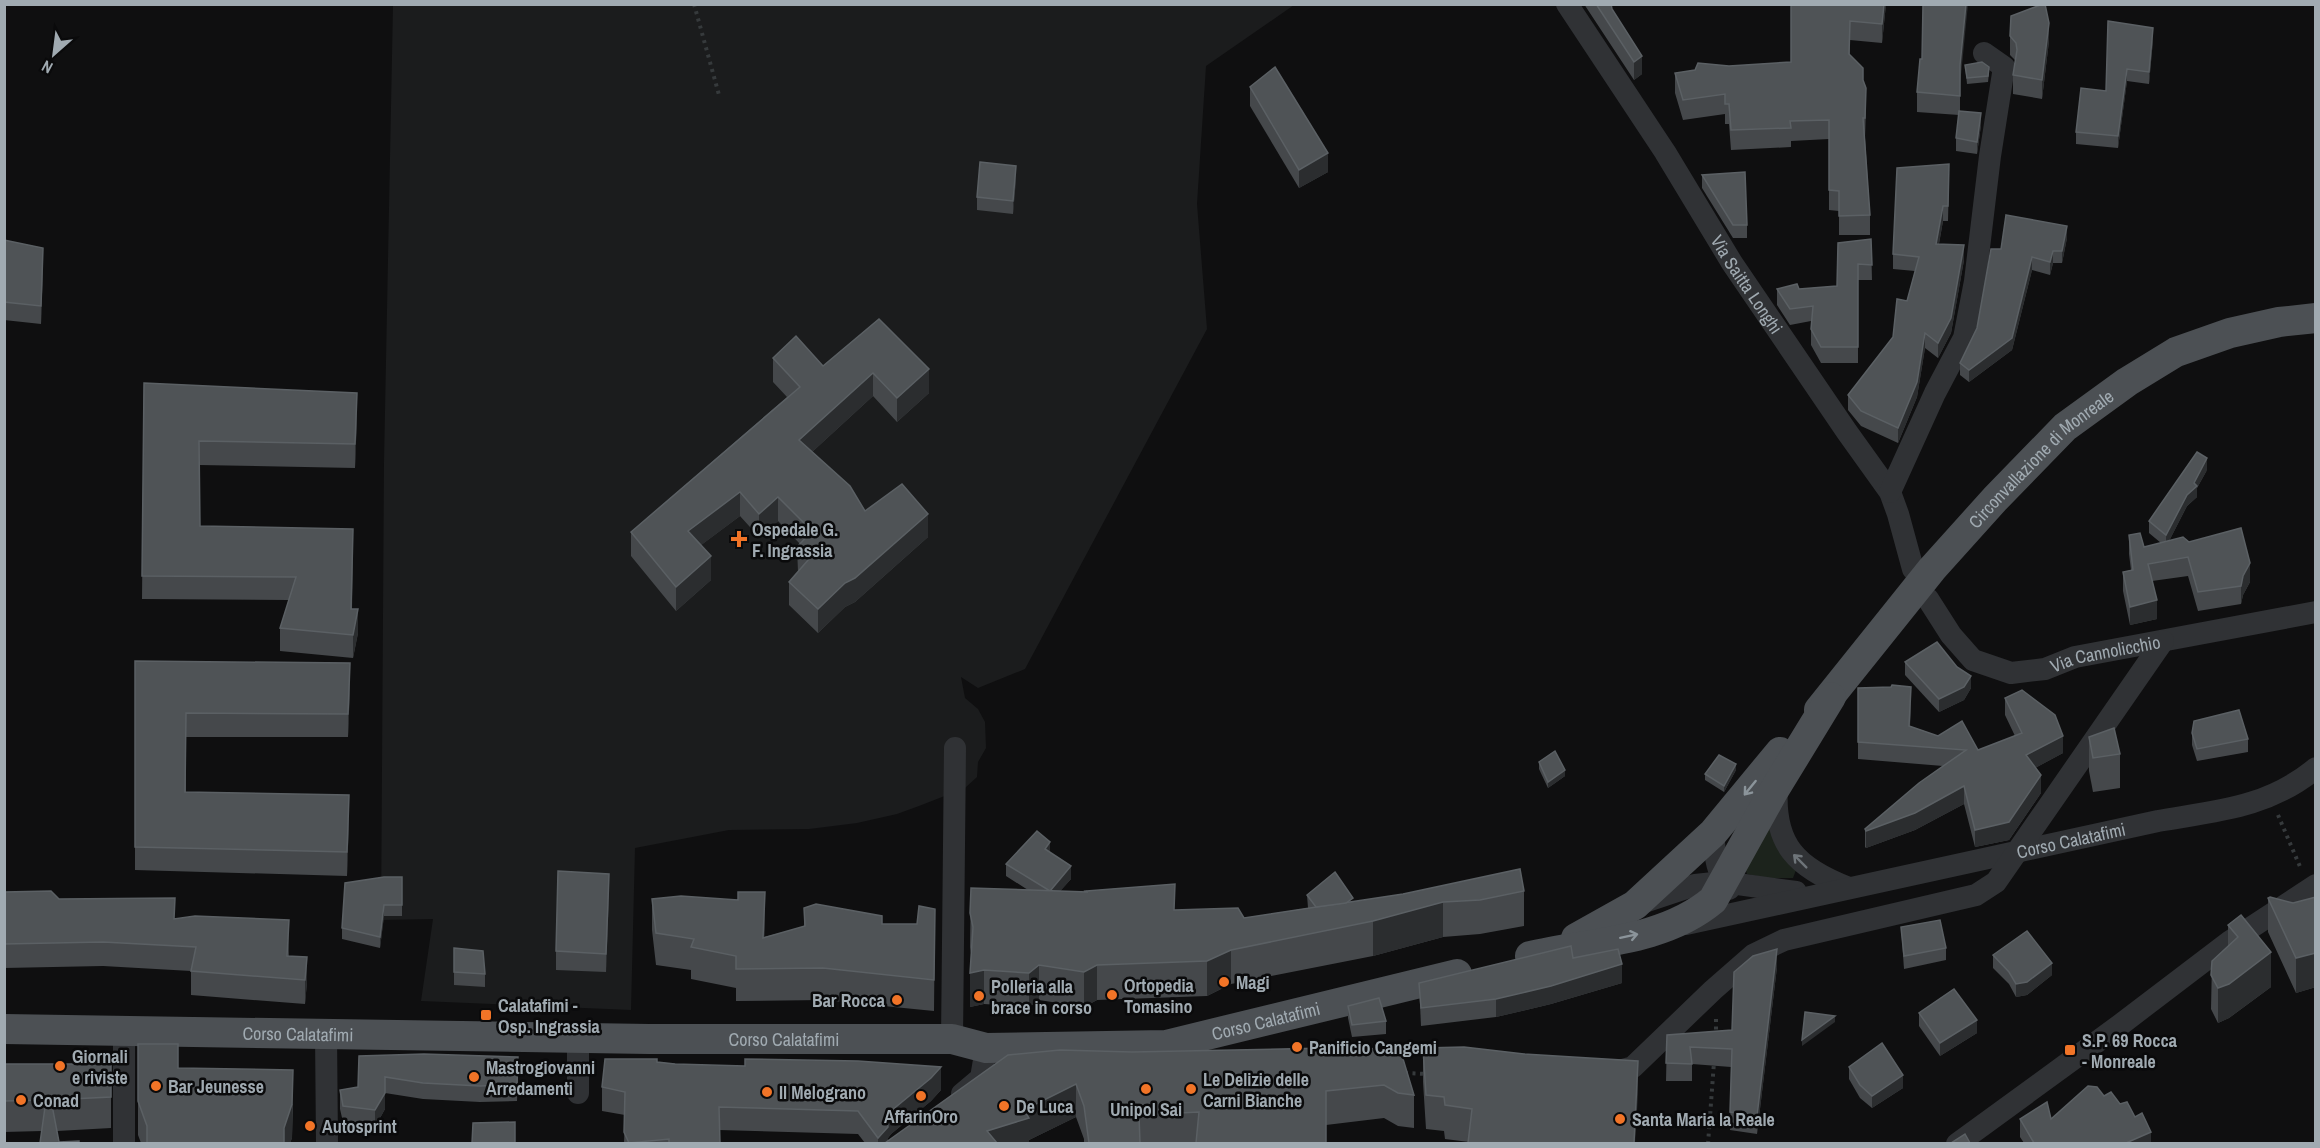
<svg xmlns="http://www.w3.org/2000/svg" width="2320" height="1148" font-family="'Archivo Narrow',sans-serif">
<rect width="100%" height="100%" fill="#0f0f10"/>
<!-- built -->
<path fill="#1b1c1d" d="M393,5H1294L1206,66L1197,204L1207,329L1025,669L978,688L961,677L965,698L978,709L985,722L986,748L978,762L977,777L965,788L919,806L897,814L857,823L809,829L729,830L635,848L631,1010L421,1001L433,919L381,920L384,462Z"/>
<!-- green -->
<path fill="#1c231c" d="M1768,820L1796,870L1793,878H1767L1747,874L1744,865Z"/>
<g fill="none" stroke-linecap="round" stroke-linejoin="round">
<!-- path -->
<g stroke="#363a3c" stroke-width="4" stroke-dasharray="3 4.5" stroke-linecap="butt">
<path d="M694,4L719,95"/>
<path d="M2278,815L2301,869"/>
<path d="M1716,1037V1017"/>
<path d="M1405,1073L1427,1074"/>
<path d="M1708,1144L1714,1062"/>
</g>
<!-- minor -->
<g stroke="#303235" stroke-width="22">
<path id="s1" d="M1567,4L1665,152L1732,263L1847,432L1890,492L1898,514L1913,569"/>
<path d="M1890,492L1935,393L1964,338L1975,281L1990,156L2004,67L1984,53"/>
<path id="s2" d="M1928,599L1951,635L1973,660L2011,673L2045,669L2075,657L2316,612"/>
<path d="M1777,787C1773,845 1797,868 1849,888"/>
<path d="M1713,833C1715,853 1716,873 1729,889"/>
<path d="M1641,903L1695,885L1723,882L1796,892"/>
<path id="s3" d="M1686,924L2158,821C2216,811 2268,808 2316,768"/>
<path d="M326,1033L327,1144"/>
<path d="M578,1038V1093"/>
<path d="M952,1039L955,748"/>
<path d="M1611,1073L1633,1067L1713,990L1753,955L1784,940L1976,895L1996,882L2163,641"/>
<path d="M962,1094L981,1078L986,1048"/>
<path d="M124,1144V1030"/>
<path d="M1957,1144L2120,1025L2229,942L2316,885"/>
</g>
<!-- major -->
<g stroke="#4c5054" stroke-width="30">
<path id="s4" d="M1819,710L1932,569L1995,499L2065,427L2127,382L2176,352L2230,333L2279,322L2316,318"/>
<path d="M1576,938L1635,905L1713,833L1780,752"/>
<path d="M1530,956C1591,942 1663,942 1713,900L1773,792L1831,697"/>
<path id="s5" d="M4,1029L649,1039H952L986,1048L1166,1045L1457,974"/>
</g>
</g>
<!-- wall -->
<g fill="#45484b">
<path d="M1584,4H1611L1612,9L1642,74L1634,80Z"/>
<path d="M1791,4H1886L1882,43L1850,40V55L1863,81L1866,108L1865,138L1870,215V235H1839V211L1829,210V139L1791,141V147L1731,150L1729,124H1725V114L1683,120L1675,93V73L1729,66L1791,62Z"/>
<path d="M2010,36L2049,41L2042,99L2013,94V75L2016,61L2010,55Z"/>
<path d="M2153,40L2149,84L2127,81L2118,148L2076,144V132L2106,91Z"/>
<path d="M1922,59L1960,81V111L1981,125L1977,154L1956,151V138L1959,115L1917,112V92Z"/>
<path d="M1965,65L1989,73L1988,82L1967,84Z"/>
<path d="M1250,87L1328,172L1299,188L1250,106Z"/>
<path d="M1702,175L1747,225V238H1733L1702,188Z"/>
<path d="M1016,179L1013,214L977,210V197Z"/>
<path d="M1949,179L1948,221H1943L1939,244L1964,260L1951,333L1938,358L1925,348L1917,397L1898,443L1861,426L1848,410V395L1893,337L1907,301L1915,271L1893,269V254Z"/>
<path d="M2067,238L2062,263H2053L2050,275L2032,270L2012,350L1969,382L1960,375V363L1977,328L2001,249Z"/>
<path d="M1871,239L1872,280H1858V363H1821L1811,345V321L1790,325L1777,305V289H1799L1837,286Z"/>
<path d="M4,240L43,266L41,324L4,320Z"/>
<path d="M879,319L929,393L897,422L873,396L812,452L865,511L928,537L855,602L845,607L818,633L789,605V582L798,572L797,547L800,544L778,521L759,537L740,516L701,545L711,580L676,611L631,556V532L787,397L773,382V358L823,366Z"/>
<path d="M144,383L357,416L355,468L199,465L200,526L353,552L352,609L358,633L353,658L280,651V628L289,600L142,599Z"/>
<path d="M2207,470L2197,488V497L2187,506L2169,541L2189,542L2250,582L2243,595L2241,604L2198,611L2188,576L2152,581L2157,619L2130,625L2123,591V572L2131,570L2129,554V535L2144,547L2161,543L2149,533V521Z"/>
<path d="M135,661L350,687L348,737H186V792L349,819L347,876L135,870Z"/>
<path d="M1905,662L1971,688L1964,700L1939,712L1905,675Z"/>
<path d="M1858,688L1911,704L1910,726L1978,750L2015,736L2005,715V698L2063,753L2035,768L2041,793L2009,840L1975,847L1964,804L1915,830L1866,848L1865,847V829L1943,766L1858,759Z"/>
<path d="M2192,733L2248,739V752L2197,761L2192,745Z"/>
<path d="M2089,737L2120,754V788L2093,792L2089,771Z"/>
<path d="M1539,762L1565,776L1548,788L1539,769Z"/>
<path d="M1736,770L1724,792L1705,780V774Z"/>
<path d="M1050,853L1071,879L1060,891L1086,892V891L1175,910L1244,918L1308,908L1307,895L1353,902L1524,891V926L1480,934L1443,937L1373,956L1231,984L1207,996L1097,1000L1084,1007L1039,1000L1029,1007L984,1004L970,1007L971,953L970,947L971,888L1028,890L1006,876V864Z"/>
<path d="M402,877V916H384L380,948L342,939V928Z"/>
<path d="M4,892L59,899L175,919L289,944V956L307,982L305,1004L191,995V971L103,966L4,968Z"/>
<path d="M609,892L606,972L556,970V951Z"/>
<path d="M2316,897V987L2296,993L2268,932V898L2293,903Z"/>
<path d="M652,899L765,923L764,937L804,927V908L882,924H917L935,909L934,1011L823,1000L736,1001V988L691,979V970L656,965L652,930Z"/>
<path d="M2241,915L2271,987L2229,1018L2218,1023L2211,1009L2212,961L2228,946V925Z"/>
<path d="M1901,927L1946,948V960L1904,969Z"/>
<path d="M454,948L485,974V987L454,985Z"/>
<path d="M1993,955L2052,975L2027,995L2016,997L2009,984L1993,968Z"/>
<path d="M1573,958L1622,983L1551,1004L1496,1017L1421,1026L1419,983Z"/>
<path d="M1777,967L1757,1134L1730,1130L1731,1067L1692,1064V1081H1666L1667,1035L1732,1030Z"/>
<path d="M1348,1006L1386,1021V1034L1352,1037L1348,1018Z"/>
<path d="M1919,1013L1977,1033L1940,1056L1919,1026Z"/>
<path d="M138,1044L178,1068L293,1104L292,1138L290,1143H141L138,1135Z"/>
<path d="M1327,1048L1414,1095V1128L1398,1126L1384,1118L1326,1125V1143H1084V1139L1076,1117L1029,1140V1143H865L858,1134L719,1130L720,1143H624L625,1115L602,1111V1087L657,1062L941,1090L931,1101L891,1134L888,1138V1141L1132,1052Z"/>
<path d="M1423,1048L1638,1095L1469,1142L1445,1139L1444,1131L1426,1129L1423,1082Z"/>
<path d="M359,1056L518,1073L517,1101L480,1102L423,1099L385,1093V1109L375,1127L343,1122L340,1109V1090L358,1087Z"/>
<path d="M111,1060V1128L57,1131L59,1142L40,1143L42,1131L4,1132V1064H109Z"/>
<path d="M1849,1067L1903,1088L1872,1108L1860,1098L1849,1079Z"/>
<path d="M2104,1096L2151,1143H2024L2020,1137V1119H2051Z"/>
</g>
<!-- shaded-wall -->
<g fill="#2b2d2f">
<path d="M1884,4H1886L1882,43V24Z"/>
<path d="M1966,4H1968L1960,85V65Z"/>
<path d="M1850,21V40L1849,74V54Z"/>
<path d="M2049,23V41L2042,99V80Z"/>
<path d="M2153,28V40L2149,84V72Z"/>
<path d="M1642,56V74L1634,80V62Z"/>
<path d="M2127,69V81L2118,148V136Z"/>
<path d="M1981,113V125L1977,154V142Z"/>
<path d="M1328,153V172L1299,188V170Z"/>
<path d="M1016,166V179L1013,214V201Z"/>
<path d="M1943,206V221L1936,259V244Z"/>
<path d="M2067,226V238L2062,263V251Z"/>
<path d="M1964,245V260L1951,333L1938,358V343Z"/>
<path d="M43,248V266L41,324V306Z"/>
<path d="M2053,251V263L2050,275V262Z"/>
<path d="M2032,257V270L2012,350L1969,382V370Z"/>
<path d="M1925,333V348L1917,397L1898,443V428Z"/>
<path d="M929,369V393L897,422V398Z"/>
<path d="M873,373V396L799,464V440Z"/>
<path d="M357,393V416L355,468V444Z"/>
<path d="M2207,458V470L2197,488V497L2187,506L2166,547V535Z"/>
<path d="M740,492V516L688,555V531Z"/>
<path d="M778,497V521L759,537V514Z"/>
<path d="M928,514V537L855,602L845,607L818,633V609L845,583Z"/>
<path d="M711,556V580L676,611V587Z"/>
<path d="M2250,563V582L2243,595L2241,604V586L2243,576Z"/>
<path d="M2157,600V619L2130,625V607Z"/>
<path d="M358,609V633L353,658V635Z"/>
<path d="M350,663V687L348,737V714Z"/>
<path d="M1971,676V688L1964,700L1939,712V699Z"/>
<path d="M1911,687V704L1909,743V726Z"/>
<path d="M2063,736V753L2026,773V755Z"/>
<path d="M1736,764V770L1724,792V786Z"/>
<path d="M1565,770V776L1548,788V782Z"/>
<path d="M2041,775V793L2009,840L1975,847V830Z"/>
<path d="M1964,786V804L1915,830L1866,848V831Z"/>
<path d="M349,795V819L347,876V852Z"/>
<path d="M1050,842V855L1045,849Z"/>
<path d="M1071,866V879L1050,903V891Z"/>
<path d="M609,874V892L606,972V954Z"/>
<path d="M765,892V923L763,969V938Z"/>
<path d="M1443,902V937L1373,956V921Z"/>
<path d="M384,905V916L380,948V937Z"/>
<path d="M289,920V944L287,980V956Z"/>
<path d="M1777,949V967L1757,1134V1116Z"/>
<path d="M1231,950V984L1207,996V961Z"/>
<path d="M2271,952V987L2229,1018L2218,1023V988Z"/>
<path d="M2316,953V987L2296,993V958Z"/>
<path d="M307,957V982L305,1004V980Z"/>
<path d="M2052,963V975L2027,995L2016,997V984Z"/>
<path d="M1622,964V983L1551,1004L1496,1017V999Z"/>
<path d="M1039,965V1000L1029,1007V973Z"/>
<path d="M1097,965V1000L1084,1007V972Z"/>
<path d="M984,970V1004L970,1007V973Z"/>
<path d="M1835,1016V1022L1802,1046V1040Z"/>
<path d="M1977,1020V1033L1940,1056V1043Z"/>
<path d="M1638,1061V1095L1635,1143H1634Z"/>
<path d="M941,1067V1090L931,1101L891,1134L888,1138V1143H878V1138L887,1117L891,1111Z"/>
<path d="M293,1070L292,1138L290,1143H284V1128Z"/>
<path d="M1903,1075V1088L1872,1108V1096Z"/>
<path d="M385,1077V1109L375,1127V1110Z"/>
<path d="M1076,1084V1117L1029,1140V1143H987V1131L1024,1110Z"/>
<path d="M2151,1132V1143H2126Z"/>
</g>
<!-- building -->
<g fill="#4f5356" stroke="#5b6064" stroke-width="1.5">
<path d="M1596,4H1611L1612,9L1642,56L1634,62Z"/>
<path d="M1791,4H1884L1882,24L1850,21L1849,54L1863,68V80L1866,88L1865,118H1863L1870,215L1839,216V191L1829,190V120L1790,121L1791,128L1731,130L1729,104H1725V94L1683,100L1675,73L1695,70L1698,63L1729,66L1791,62Z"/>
<path d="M1923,4H1966L1960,65V96L1917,92L1920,59H1922Z"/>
<path d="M2043,4H2045L2049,23L2042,80L2013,75L2017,50L2016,43L2010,36L2011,16Z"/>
<path d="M2108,21L2153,28L2149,72L2127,69L2118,136L2076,132L2081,88L2106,91Z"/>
<path d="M1982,62L1989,67L1988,76L1967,78L1965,65Z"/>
<path d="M1275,67L1328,153L1299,170L1250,87Z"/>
<path d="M1959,111L1981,113L1977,142L1956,138Z"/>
<path d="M980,162L1016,166L1013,201L977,197Z"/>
<path d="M1949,164L1948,206H1943L1936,244L1964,245L1951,318L1938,343L1925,333L1917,382L1898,428L1861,411L1848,395L1893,337L1897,299L1907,301L1919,257L1893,254L1897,168Z"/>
<path d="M1745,172L1747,225H1733L1702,175Z"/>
<path d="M2006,215L2067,226L2062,251H2053L2050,262L2032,257L2012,338L1969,370L1960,363L1977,328L1991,249H2001Z"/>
<path d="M1871,239L1872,265L1858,264V347H1821L1811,329L1813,306L1790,309L1777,289L1797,284L1799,289L1837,286L1838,243Z"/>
<path d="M4,240L43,248L41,306L4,302Z"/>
<path d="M879,319L929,369L897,398L873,373L799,440L850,486L865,511L902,484L928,514L855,578L845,583L818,609L789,582L809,559L797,547L812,531L778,497L759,514L740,492L688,531L711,556L676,587L631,532L800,387L773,358L796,336L823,366Z"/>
<path d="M144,383L357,393L355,444L199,441L200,526L353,529L351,609H358L353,635L280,628L296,577L142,576Z"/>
<path d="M2197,452L2207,458L2194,483L2197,486L2187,495L2166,535L2149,521Z"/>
<path d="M2241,528L2250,563L2243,576L2241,586L2198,592L2188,557L2148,564L2157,600L2130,607L2123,572L2133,570L2129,535L2140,533L2144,547L2183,537L2189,542Z"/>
<path d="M1937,642L1957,667L1971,676L1964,687L1939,699L1905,662Z"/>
<path d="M135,661L350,663L348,714L186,713L185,792L349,795L347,852L135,847Z"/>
<path d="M1892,685L1911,687L1909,726L1938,736L1962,721L1978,750L2022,733L2005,698L2022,690L2055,715L2063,736L2026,755L2041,775L2009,822L1975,830L1964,786L1915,813L1866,831L1865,829L1919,783L1966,750L1858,742V688L1891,687Z"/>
<path d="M2239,710L2248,739L2197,749L2192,733L2194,721Z"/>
<path d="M2114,728L2120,754L2093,758L2089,737Z"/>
<path d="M1555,751L1565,770L1548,782L1539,762Z"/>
<path d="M1719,755L1736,764L1724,786L1705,774Z"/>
<path d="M1037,831L1050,842L1045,849L1071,866L1050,891L1006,864Z"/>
<path d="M1520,869L1524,891L1480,900L1443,902L1373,921L1231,950L1207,961L1097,965L1084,972L1039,965L1029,973L984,970L970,973L973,927L970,913L971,888L1088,892L1086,891L1175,884L1174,910L1238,908L1244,918L1403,894Z"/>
<path d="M558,871L609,874L606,954L556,951Z"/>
<path d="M1335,872L1353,898L1346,903L1316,907L1307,895Z"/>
<path d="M384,877H402V905H384L380,937L342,928L345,883Z"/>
<path d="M51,891L59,899L175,898L174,919L195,916L289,920L287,956L307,957L305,980L191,971L196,947L103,942L4,944V892Z"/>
<path d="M738,892H765L763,938L805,926L804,908L816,904L882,916V924H917L919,906L935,909L934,980L823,968L736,969V956L691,947L694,939L656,933L652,899L681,896L738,900Z"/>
<path d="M2270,897L2293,903L2316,897V953L2296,958L2268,898Z"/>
<path d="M2241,915L2271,952L2229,984L2218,988L2211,975L2212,961L2238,937L2228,925Z"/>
<path d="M1940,920L1946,948L1904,956L1901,927Z"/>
<path d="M2027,931L2052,963L2027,982L2016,984L2009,972L1993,955Z"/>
<path d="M1571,946L1573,958L1618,949L1622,964L1551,986L1496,999L1421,1008L1419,983Z"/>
<path d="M454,948L483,951L485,974L454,972Z"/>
<path d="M1777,949L1757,1116L1730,1112L1732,1049L1690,1047L1692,1064L1666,1063L1667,1035L1732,1030L1734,972L1753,956Z"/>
<path d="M1954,989L1977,1020L1940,1043L1919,1013Z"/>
<path d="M1379,998L1386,1021L1352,1025L1348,1006Z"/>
<path d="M1805,1012L1835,1016L1802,1040Z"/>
<path d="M1882,1043L1903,1075L1872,1096L1860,1085L1849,1067Z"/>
<path d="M138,1044H178V1068L293,1070L292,1104L284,1128V1143H147V1126L138,1101Z"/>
<path d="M1464,1047L1524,1054L1638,1061L1634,1143H1468L1472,1109L1445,1105L1444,1097L1426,1095L1423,1048Z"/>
<path d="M1327,1048L1400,1049L1414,1095L1398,1093L1384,1085L1326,1091V1143H1195H1196L1199,1112L1139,1115L1140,1143H1089L1084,1106L1076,1084L1024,1110L1029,1118L987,1131L997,1143H885L1008,1055L1060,1050L1132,1052Z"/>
<path d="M424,1054L518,1057L517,1084L480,1086L423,1083L385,1077V1093L375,1110L343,1106L340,1090L358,1087L359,1056Z"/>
<path d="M605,1059H657V1062L675,1064L745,1066V1059L858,1061L941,1067L931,1078L891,1111L887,1117L888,1127L878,1138L858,1111L719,1107L720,1143H669V1139L629,1143L624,1132L625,1092L602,1087Z"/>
<path d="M111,1060V1097L51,1100L59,1142L79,1141V1143H40L46,1100L4,1101V1064H109Z"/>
<path d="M2088,1086L2097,1087L2104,1096L2111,1092L2120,1104L2127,1102L2135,1117L2142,1113L2151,1132L2126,1143H2034L2020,1119L2047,1102L2051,1119Z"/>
<path d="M515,1122V1143H472L473,1123Z"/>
<path d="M1965,1134L1970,1143H1951Z"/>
</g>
<!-- one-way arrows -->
<defs><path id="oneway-shaft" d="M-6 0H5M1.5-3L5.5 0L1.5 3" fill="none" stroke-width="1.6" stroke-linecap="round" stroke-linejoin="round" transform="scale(1.5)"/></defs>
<g stroke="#8b949a">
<use href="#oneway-shaft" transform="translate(1750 788) rotate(129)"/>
<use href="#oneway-shaft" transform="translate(1629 936) rotate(-12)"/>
</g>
<use stroke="#6e7479" href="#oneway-shaft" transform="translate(1800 861) rotate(-135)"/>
<!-- markers -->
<g fill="#f17427" stroke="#0a0a0b" stroke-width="2">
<path d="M736 530h6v6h6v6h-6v6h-6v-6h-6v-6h6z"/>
<circle cx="1224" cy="982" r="6"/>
<circle cx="1112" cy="995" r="6"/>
<circle cx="979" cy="996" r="6"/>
<circle cx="897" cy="1000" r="6"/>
<rect x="480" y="1009" width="12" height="12" rx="3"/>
<circle cx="1297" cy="1047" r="6"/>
<rect x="2064" y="1044" width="12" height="12" rx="3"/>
<circle cx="60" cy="1066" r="6"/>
<circle cx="474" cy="1077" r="6"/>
<circle cx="156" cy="1086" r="6"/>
<circle cx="1146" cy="1089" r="6"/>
<circle cx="1191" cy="1089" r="6"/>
<circle cx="767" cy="1092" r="6"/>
<circle cx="921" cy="1096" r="6"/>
<circle cx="21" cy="1100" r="6"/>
<circle cx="1004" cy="1106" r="6"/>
<circle cx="1620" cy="1119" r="6"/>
<circle cx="310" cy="1126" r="6"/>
</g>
<g text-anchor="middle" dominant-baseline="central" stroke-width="5" stroke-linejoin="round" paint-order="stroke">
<!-- street labels -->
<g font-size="18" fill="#a0aab1" stroke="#0a0a0b">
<text stroke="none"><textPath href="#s1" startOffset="333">Via Saitta Longhi</textPath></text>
<text stroke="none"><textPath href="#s4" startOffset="336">Circonvallazione di Monreale</textPath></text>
<text stroke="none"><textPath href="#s2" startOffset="213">Via Cannolicchio</textPath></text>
<text stroke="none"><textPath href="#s3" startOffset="394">Corso Calatafimi</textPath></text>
<text stroke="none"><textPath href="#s5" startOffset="1266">Corso Calatafimi</textPath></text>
<text stroke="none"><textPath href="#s5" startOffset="294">Corso Calatafimi</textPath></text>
<text stroke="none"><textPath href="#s5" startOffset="780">Corso Calatafimi</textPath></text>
</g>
<!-- poi labels -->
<g font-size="18" font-weight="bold" fill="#a0aab1" stroke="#0a0a0b" text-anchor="start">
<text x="752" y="529">Ospedale G.<tspan x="752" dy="21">F. Ingrassia</tspan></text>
<text x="1236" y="982">Magi</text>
<text x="1124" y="985">Ortopedia<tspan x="1124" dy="21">Tomasino</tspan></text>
<text x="991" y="986">Polleria alla<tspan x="991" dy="21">brace in corso</tspan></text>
<text x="885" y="1000" text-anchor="end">Bar Rocca</text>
<text x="498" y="1005">Calatafimi -<tspan x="498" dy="21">Osp. Ingrassia</tspan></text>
<text x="2082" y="1040">S.P. 69 Rocca<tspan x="2082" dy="21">- Monreale</tspan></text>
<text x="1309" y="1047">Panificio Cangemi</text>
<text x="72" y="1056">Giornali<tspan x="72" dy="21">e riviste</tspan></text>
<text x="486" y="1067">Mastrogiovanni<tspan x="486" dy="21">Arredamenti</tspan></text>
<text x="1203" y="1079">Le Delizie delle<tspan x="1203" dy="21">Carni Bianche</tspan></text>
<text x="168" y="1086">Bar Jeunesse</text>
<text x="779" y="1092">Il Melograno</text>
<text x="33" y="1100">Conad</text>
<text x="1016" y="1106">De Luca</text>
<text x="1146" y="1109" text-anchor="middle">Unipol Sai</text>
<text x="921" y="1116" text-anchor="middle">AffarinOro</text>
<text x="1632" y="1119">Santa Maria la Reale</text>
<text x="322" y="1126">Autosprint</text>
</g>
</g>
<!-- border -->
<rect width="2320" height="1148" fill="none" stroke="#a0aab1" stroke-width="12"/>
<!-- north arrow -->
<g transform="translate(54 54) rotate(208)" stroke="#0a0a0b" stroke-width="4.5" paint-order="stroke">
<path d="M0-4.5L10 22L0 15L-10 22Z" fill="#a0aab1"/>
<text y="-9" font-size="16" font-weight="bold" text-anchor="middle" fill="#a0aab1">N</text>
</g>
</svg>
